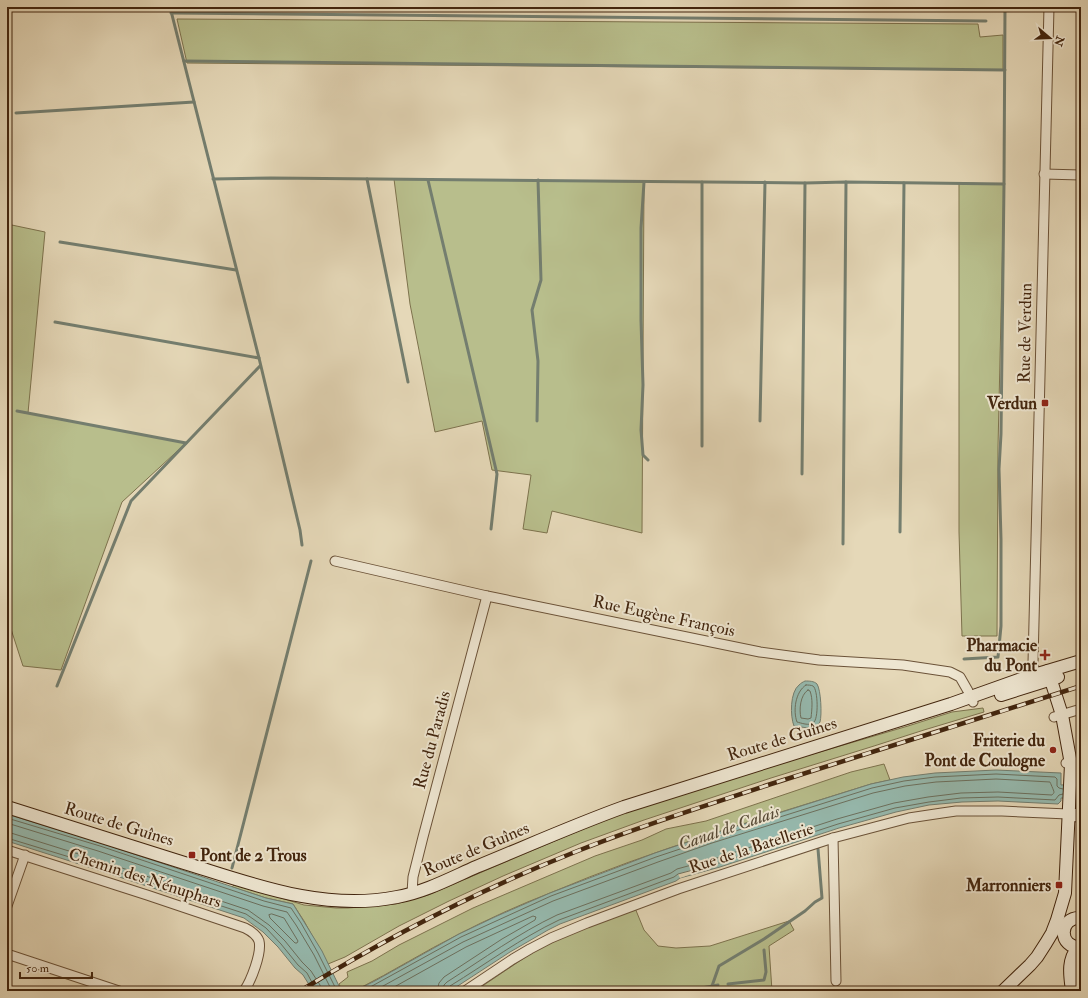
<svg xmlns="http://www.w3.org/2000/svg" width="1088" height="998" font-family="'IM FELL Double Pica',serif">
<rect width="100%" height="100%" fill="#e5d8b8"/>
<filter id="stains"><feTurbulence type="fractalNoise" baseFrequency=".005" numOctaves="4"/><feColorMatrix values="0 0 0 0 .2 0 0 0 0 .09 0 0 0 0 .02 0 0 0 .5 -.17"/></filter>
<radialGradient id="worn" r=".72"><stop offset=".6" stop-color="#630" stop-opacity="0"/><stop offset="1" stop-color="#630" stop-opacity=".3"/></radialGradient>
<!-- green -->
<g fill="#b8be8c" stroke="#7d724d">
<path d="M177,19L978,24L980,37L1003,35V70L187,63Z"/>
<path d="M394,179L644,182L642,533L552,511L547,533L523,529L531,475L492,470L482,421L435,432L410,304Z"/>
<path d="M959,183L1004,184L998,447L997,636H962L959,532Z"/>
<path d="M7,224L45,232L28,413L186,443L122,502L61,670L23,666L10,626L7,624Z"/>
<path d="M983,708L984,712L924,730L874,746L771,778L644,820L581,843L503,876L449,901L399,926L345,957L328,964L304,921L293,904L266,898L232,887L235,884L304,905L336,908H348L396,904L428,895L611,817L721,781L908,726L952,712Z"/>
<path d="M884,764L890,780L871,784C763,818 654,849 550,893C519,905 488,919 459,934C425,951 392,972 358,989C350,991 342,993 339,984L348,977L347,972L372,961L399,945L473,908L595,856L642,840L666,829L706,821L851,772Z"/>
<path d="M635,908L644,930L658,946L676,948L710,946L789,921L794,930L769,946L772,991H475L530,954L560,937Z"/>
</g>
<!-- water -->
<g fill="#96baaf" stroke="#747e6f">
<path d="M805,681C809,681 814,681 817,684C821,690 822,715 820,722C819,724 817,725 816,727L808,728L794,726C790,716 790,692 799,685C801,683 803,682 805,681Z"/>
<path d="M996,770L1061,773V785L1077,784L1079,775L1081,774V807H1080L1076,799L1061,798V801L1058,804L998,801L962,802L929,805L896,812L839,828L720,867L680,878L676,881L560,924L548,930L510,952L450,991H351L358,989L373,982L459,934L497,916L550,893L655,853L709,835L871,784L903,777L935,773Z"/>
<path d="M7,814L101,843L266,898L293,904L322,951L340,988L344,991H350H313L303,975L295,968L278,947L263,932L244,918L98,870L7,841Z"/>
</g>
<!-- pier -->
<path fill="#e5d8b8" d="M710,864L712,867L680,878L678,874Z"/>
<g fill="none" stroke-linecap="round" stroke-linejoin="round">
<!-- shore -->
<g stroke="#6c705e" stroke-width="1">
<path d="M806,685C808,685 811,685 813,686C818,689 819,720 813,723C809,726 801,723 797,722C793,711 795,692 806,685Z"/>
<path d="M808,690L810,691C813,699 812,709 811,718L808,719L801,718C799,710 800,695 808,690Z"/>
<path d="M7,818L100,846L264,901L291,908L301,923L318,953L337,991"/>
<path d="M7,823L98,851L263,906L287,912L296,925L314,955L332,991"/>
<path d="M7,833H11L101,861L248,910L269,925L285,941L302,962L311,971L320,985L321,991"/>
<path d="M7,838L99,866L246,914L266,928L281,944L298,965L307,973L315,988L316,991"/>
<path d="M272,914L284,918L298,941L297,943H295L270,918L269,915Z"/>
<path d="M363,991L461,937L551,896L656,857L710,839L872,788L904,781L935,777L996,774L1055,777L1057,779V786L1059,788L1063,789"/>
<path d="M374,991L463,942L553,901L658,862L712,843L873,793L905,786L936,782L996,779L1050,782C1050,782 1054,791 1054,792C1054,793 1053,794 1052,795L998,792L961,793L928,797L894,803L837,819L717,858L677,869L671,873L557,915C519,933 483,959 447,982L444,985L443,991"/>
<path d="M387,991L466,947L533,916L536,917L535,920L502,939L444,977L439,983L437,991"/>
<path d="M448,991V988L450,986C486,964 521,938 559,920L674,877L678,874L719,863L838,824L895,808L929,802L961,798L998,797L1055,800L1059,795L1063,794"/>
</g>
<!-- stream -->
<g stroke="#747e6f" stroke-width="3">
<path d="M170,7L259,358L300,530L302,545"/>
<path d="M171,13L986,21"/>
<path d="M184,61L1005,70"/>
<path d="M16,113L194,102"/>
<path d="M213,179L271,178L805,183L846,182L1004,184L1001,434L999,469L1001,539V626L998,657L964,659"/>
<path d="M367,179L408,382"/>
<path d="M428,180L497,474L491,529"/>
<path d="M644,182L641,228V320L643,385L641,430L643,455L648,460"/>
<path d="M702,182V446"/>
<path d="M1004,184L1005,7"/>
<path d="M60,242L236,270"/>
<path d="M55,322L259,358"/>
<path d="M17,411L186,443"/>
<path d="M537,421L538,361L532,310L541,280L538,180"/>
<path d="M760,421L765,182"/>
<path d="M802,474L805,183"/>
<path d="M900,532L904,183"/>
<path d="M843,544L846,182"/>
<path d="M57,686L131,501L260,366"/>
<path d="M232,868L311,561"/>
<path d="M728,984L764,980L766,972L764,950"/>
<path d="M712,986L719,966L764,939L805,911L815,902L822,898L818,849"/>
<path d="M685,991L718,985"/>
</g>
<defs>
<g id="street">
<path d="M1044,174L1081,175"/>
<path d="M335,561L487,596L760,652L819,660L903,665L950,672L960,677L968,691L973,702"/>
<path d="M1036,679L1033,663L1049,7"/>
<path d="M1054,717L1081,709"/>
<path d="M1066,763L1081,765"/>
<path d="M833,838L836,981"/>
<path d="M7,850L147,895L245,928C251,931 257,935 259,941C262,953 251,981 244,991"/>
<path d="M412,893L413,877L423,837L487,596"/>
<path d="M7,906L25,855"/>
<path d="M7,954L119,991"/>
<path d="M465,991L513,959L530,949L551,938L587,923L678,889L833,838L909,818L942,813L956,811H1002L1068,814"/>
</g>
<g id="secondary">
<path d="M1001,695L1058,677"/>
<path d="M7,807C64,825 121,843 178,861C250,883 321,912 397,897C425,892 451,878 476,867C525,847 574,825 624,807L951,704L1024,678L1081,661"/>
<path d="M1068,814L1081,816"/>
<path d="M1081,918C1058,916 1058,949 1081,947"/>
<path d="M1003,991L1030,965L1037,957L1046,943L1052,933L1057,920L1065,893L1071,764L1062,715L1048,671"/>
<path d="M1072,991C1070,975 1067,961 1078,947"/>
</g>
</defs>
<!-- street casing -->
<use href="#street" stroke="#6b5238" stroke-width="11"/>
<!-- secondary casing -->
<use href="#secondary" stroke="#42250e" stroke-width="14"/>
<!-- street -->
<use href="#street" stroke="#eee6d1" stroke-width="9"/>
<!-- secondary -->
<use href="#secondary" stroke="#eee6d1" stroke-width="12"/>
<defs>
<path id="rail" d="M300,991C388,937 479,890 575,852C639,826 705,806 771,784C874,751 978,719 1081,686"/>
</defs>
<!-- rail casing -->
<use href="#rail" stroke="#42250e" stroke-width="4.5"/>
<!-- rail -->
<use href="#rail" stroke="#eee6d1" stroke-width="3" stroke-dasharray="9" stroke-linecap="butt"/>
</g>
<!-- markers -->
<g fill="#8f2418" stroke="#eee6d1" stroke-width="1.5">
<rect x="1041" y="399" width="8" height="8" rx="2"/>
<path d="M1043 649h4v4h4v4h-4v4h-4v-4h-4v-4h4z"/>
<circle cx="1053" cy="750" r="4"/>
<rect x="188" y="851" width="8" height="8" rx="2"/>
<rect x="1055" y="881" width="8" height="8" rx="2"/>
</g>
<g text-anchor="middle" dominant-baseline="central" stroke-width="4" stroke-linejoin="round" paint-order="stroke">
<!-- street labels -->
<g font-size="17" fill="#42250e" stroke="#eee6d1">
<text transform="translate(1025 333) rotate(-89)">Rue de Verdun</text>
<text transform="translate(664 616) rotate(12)">Rue Eugène François</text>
<text transform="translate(782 739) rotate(-17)">Route de Guînes</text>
<text transform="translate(432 740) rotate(-75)">Rue du Paradis</text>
<text transform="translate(119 824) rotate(17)">Route de Guînes</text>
<text transform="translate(751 848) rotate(-18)">Rue de la Batellerie</text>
<text transform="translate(476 849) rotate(-23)">Route de Guînes</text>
<text transform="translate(145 878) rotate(18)">Chemin des Nénuphars</text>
</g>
<!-- poi labels -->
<g font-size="17" font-weight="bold" fill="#42250e" stroke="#eee6d1" text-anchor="end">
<text x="1037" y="403">Verdun</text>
<text x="1037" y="645">Pharmacie<tspan x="1037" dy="20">du Pont</tspan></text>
<text x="1045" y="740">Friterie du<tspan x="1045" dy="20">Pont de Coulogne</tspan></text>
<text x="200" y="855" text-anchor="start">Pont de 2 Trous</text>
<text x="1051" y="885">Marronniers</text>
</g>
<!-- water labels -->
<g font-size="18" font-style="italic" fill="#574a36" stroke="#eee6d1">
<text transform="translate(729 828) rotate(-19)">Canal de Calais</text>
</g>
</g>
<!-- margin -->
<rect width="1088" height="998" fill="none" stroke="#e5d8b8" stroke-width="24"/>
<rect x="8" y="8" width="1072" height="982" fill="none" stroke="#42250e" stroke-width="2"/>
<rect x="12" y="12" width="1064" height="974" fill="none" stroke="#42250e"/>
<!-- north arrow -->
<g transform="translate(1050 38) rotate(109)" stroke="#eee6d1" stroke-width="3" paint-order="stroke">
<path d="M0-3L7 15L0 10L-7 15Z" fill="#42250e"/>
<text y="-6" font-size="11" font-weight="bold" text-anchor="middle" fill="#42250e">N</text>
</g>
<!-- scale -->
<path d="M20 972v6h72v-6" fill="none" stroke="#42250e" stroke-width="2"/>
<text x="26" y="972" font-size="12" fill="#42250e" stroke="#eee6d1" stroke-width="3" paint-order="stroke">50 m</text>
<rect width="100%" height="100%" filter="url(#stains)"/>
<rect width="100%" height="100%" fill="url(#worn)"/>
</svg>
